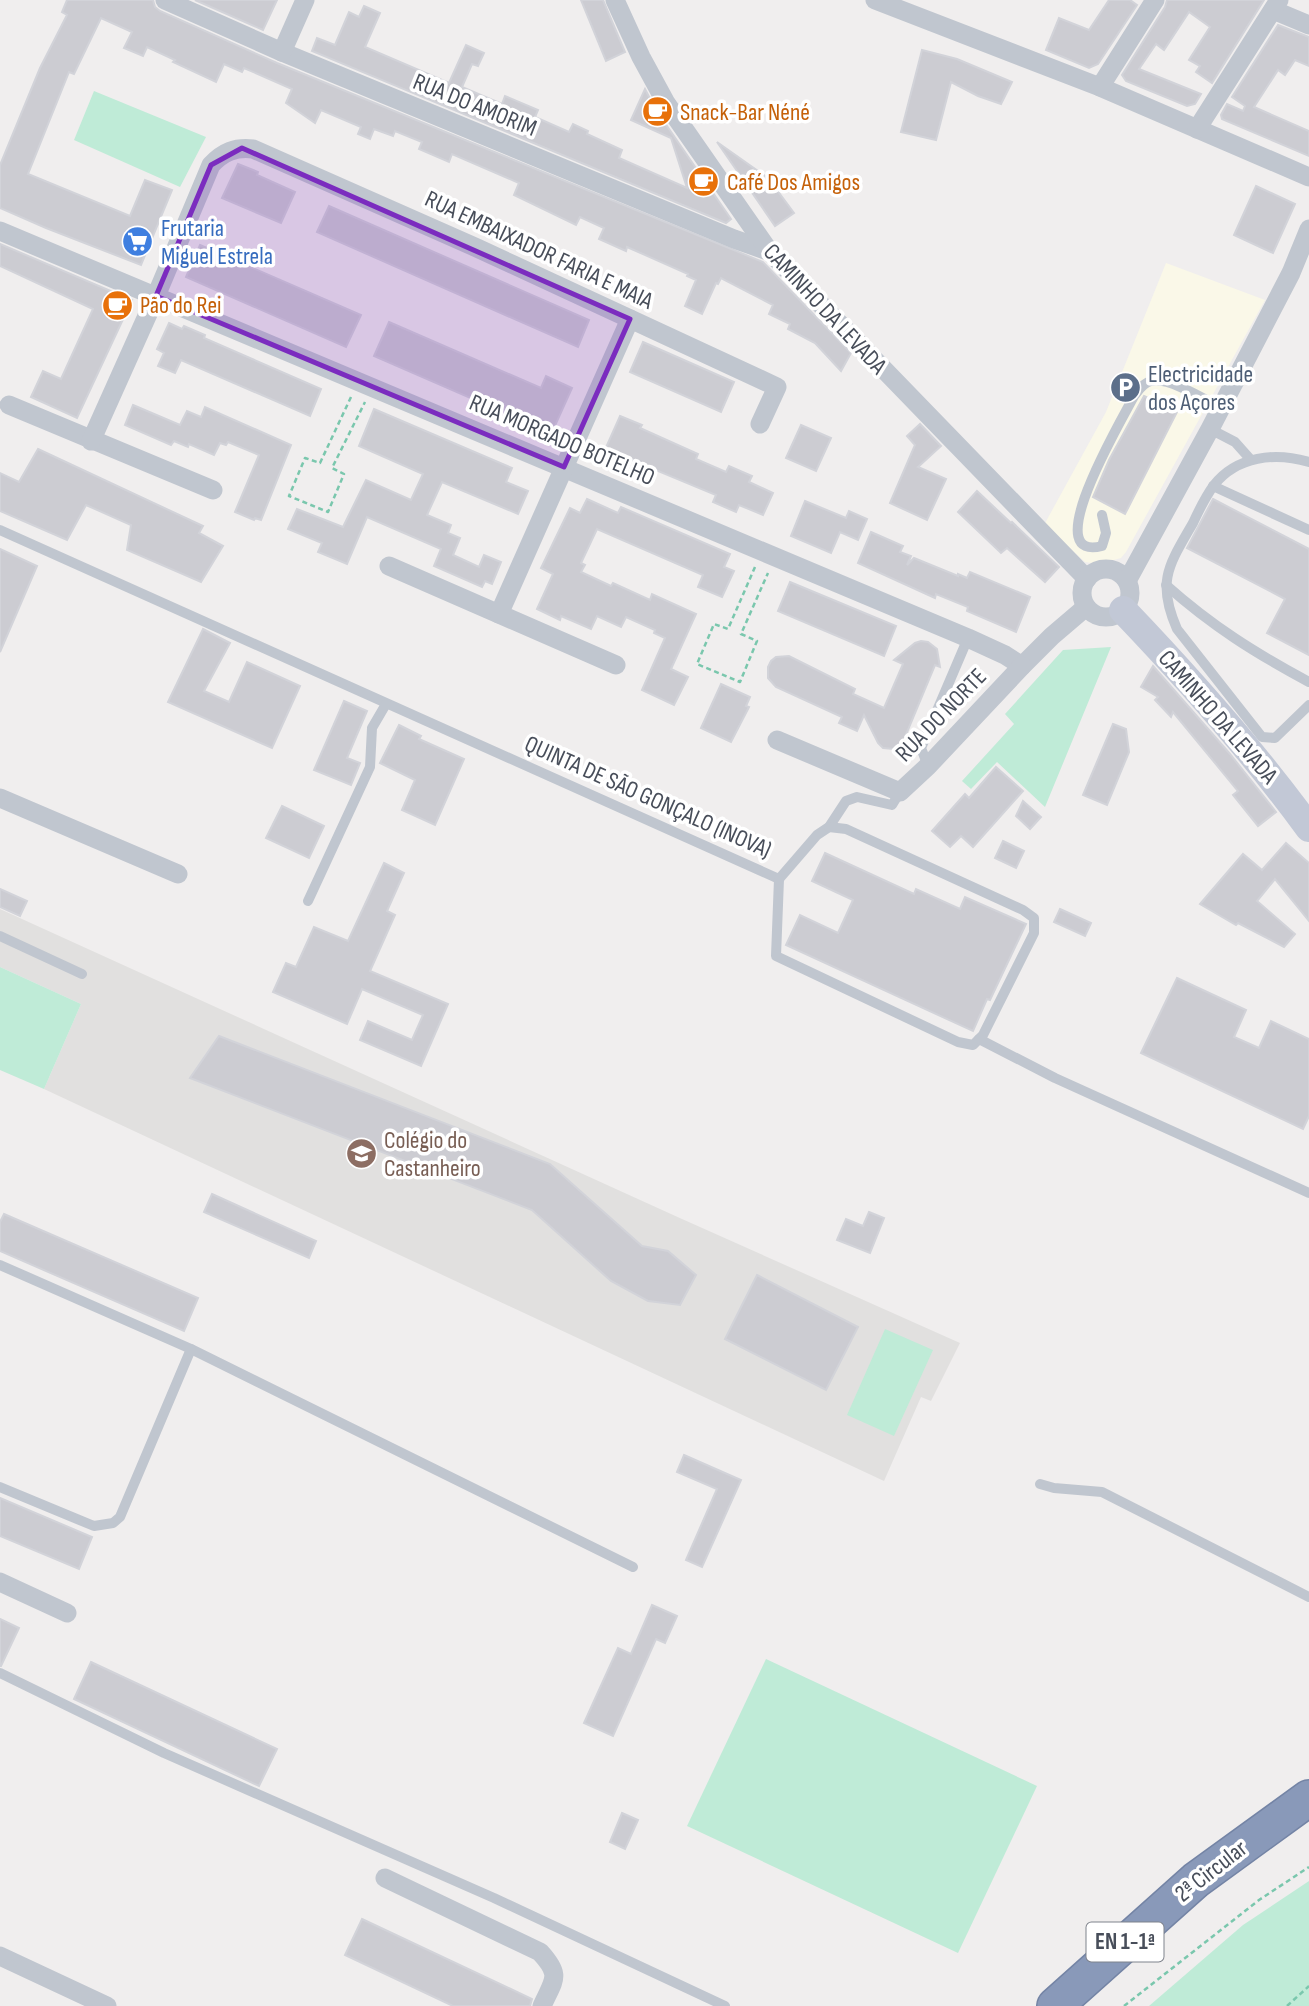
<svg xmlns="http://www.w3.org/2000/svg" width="1309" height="2006" font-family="'Sofia Sans Condensed',sans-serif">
<rect width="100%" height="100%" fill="#f0eeee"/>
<!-- commercial -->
<path fill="#faf8e8" d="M1166,263L1265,300L1126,552L1121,558L1099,564L1085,562L1044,525L1106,412Z"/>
<!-- education -->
<path fill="#e1e0df" d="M0,909L682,1219L960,1343L931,1401L921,1397L884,1481L44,1089L81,1004L0,967Z"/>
<!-- green -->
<g fill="#bfebd7">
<path d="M94,91L206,137L180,187L74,140Z"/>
<path d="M1111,647L1045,807L997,762L971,789L962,781L1014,724L1005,714L1063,650Z"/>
<path d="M0,967L81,1004L44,1089L0,1070Z"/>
<path d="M885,1329L933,1350L894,1436L847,1415Z"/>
<path d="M766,1659L1037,1786L958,1953L687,1826Z"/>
<path d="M1309,1881V2006H1149L1243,1925Z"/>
</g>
<!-- building -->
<g fill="#ccccd2" stroke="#d2d3d9" stroke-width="2">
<path d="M67,0H153L155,7L160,11L277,63L763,262L851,353L841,371L815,343L788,329L790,324L769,314L773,305L721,278L718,284L716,283L702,314L685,306L696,280L687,276L688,274L627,247L626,251L599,239L604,228L580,217L576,225L514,195L519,183L452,154L449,162L419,149L422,142L395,131L393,136L374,129L370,139L358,134L361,127L321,110L315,123L286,103L292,89L244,68L242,72L224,64L216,82L173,62L175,60L147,47L143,56L124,48L132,32L101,18L74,74L69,72L28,174L130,216L145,180L172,190L141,265L46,228L0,208V165L40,68L67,15L62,12Z"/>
<path d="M195,0H277L263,30Z"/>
<path d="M581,0H603L625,52L606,61Z"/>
<path d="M1109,0H1130L1137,5L1098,64L1089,68L1046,50L1059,18L1089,30Z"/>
<path d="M1167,0H1264L1212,83L1196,72L1200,66L1189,60L1210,27L1189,12L1164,50L1156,44L1139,69L1201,94L1195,104L1187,106L1126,81L1122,75L1165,7Z"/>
<path d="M364,6L380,13L365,47L449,83L466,45L484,53L478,66L472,64L462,87L502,104L505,96L538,110L535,117L569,132L573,124L588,131L587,134L622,150L619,158L687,188L671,138L631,120L645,89L656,110L731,219L726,223L312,51L317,38L335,45L349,12L359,17Z"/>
<path d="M1278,25L1309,37V66L1295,60L1285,75L1278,70L1254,107L1309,131V156L1222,119L1221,115L1227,104L1243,111L1245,106L1232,97Z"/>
<path d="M922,50L957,59L1012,82L1001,104L978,96L951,82L936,140L901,132Z"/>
<path d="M717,142L768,178L794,213L775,226Z"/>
<path d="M238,164L258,172L257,175L295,192L281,223L222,198Z"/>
<path d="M1256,186L1295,204L1273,253L1234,235Z"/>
<path d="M329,206L589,320L578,347L317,232Z"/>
<path d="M0,244L132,300L77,418L31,397L43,371L61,379L93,309L0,266Z"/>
<path d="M200,245L361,315L346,347L186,277Z"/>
<path d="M389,322L541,388L546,376L572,388L554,428L509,408L507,414L374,356Z"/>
<path d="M169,323L182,329L184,326L205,335L204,338L321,389L310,416L181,360L175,373L158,366L164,353L157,349Z"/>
<path d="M643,342L734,382L721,412L630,372Z"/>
<path d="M1144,396L1177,412L1125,514L1093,497L1109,460Z"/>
<path d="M133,405L180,425L187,411L201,417L205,407L291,445L261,520L255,518L254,520L235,512L259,455L228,442L226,445L220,443L214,455L189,444L188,447L174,441L171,445L125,425Z"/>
<path d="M374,409L512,468L506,482L528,491L518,514L442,482L427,515L451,525L448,533L460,538L453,555L479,567L484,555L501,562L492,584L485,581L482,587L434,566L441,549L367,517L347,564L318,552L322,543L288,529L297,509L343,527L366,480L411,500L423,474L359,446Z"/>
<path d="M620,416L642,425L640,428L698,454L696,459L726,472L729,466L752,476L749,482L773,493L763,515L739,505L736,512L713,502L716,495L627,458L626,461L604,452Z"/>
<path d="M920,424L941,446L918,467L946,479L927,520L890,503L915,445L907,436Z"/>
<path d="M801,425L831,438L816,471L786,458Z"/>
<path d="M38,449L203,526L199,533L223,546L201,582L127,550L131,525L86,505L67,540L0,511V473L19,482Z"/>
<path d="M977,491L1011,523L1012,522L1059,567L1045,582L1007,548L1001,553L958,512Z"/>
<path d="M587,499L618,513L621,507L730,554L724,567L734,571L722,597L698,587L703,575L597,529L581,563L585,565L581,572L611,586L613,583L650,600L652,594L696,614L671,669L688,677L674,705L642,690L665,638L654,633L655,630L626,617L621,627L597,616L591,629L561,616L560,620L537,609L553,574L541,568L570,508L580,513Z"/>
<path d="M1213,499L1309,549V655L1267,633L1285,599L1187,548Z"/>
<path d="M805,501L846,518L849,511L867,519L858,540L840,532L831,553L791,536Z"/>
<path d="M871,532L903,546L900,552L911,556L907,565L914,558L958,576V574L967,578L970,572L1030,597L1016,632L967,611L968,607L936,594L935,598L858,563Z"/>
<path d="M0,549L37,566L0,652Z"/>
<path d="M790,582L896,626L884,656L778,611Z"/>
<path d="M203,629L230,643L204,691L229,702L247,662L300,686L272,748L168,702Z"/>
<path d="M921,641L928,642L937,649L940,667L935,665L905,737L910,739L894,749L883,748L878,743L864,715L857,731L839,723L842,717L776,687L768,678V667L771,661L776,657L789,656L855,689L853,694L884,708L903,664L894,660L915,643Z"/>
<path d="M1153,666L1230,754L1276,812L1258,826L1233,795L1238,791L1173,712L1171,717L1155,700L1158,697L1141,687Z"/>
<path d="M721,684L750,697L746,706L749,707L731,742L701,728Z"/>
<path d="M344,701L367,711L347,758L360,763L351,785L314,770Z"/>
<path d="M1113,724L1126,729L1129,752L1107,805L1083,795Z"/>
<path d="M399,725L421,736L419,739L464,759L435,825L402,810L415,780L380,763Z"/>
<path d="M996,767L1023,791L973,847L961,836L950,847L932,831L965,794L969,798Z"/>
<path d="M1023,801L1041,817L1030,829L1016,816Z"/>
<path d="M282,806L324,826L309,858L266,838Z"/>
<path d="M1003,841L1024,851L1016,868L995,858Z"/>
<path d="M1286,843L1309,863V921L1275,879L1257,901L1295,934L1284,947L1238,923L1236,925L1200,904L1243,854L1262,870Z"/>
<path d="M825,853L914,894L916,889L960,909L965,897L1026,924L990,1000L987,999L973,1031L786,945L800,915L838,933L853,900L812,881Z"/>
<path d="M384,863L404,873L387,911L395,915L370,971L448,1004L421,1066L360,1040L368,1021L412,1040L423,1015L362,989L347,1024L273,992L286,963L296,967L314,927L348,941Z"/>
<path d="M0,889L27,901L20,916L0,907Z"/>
<path d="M1060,909L1091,923L1085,936L1054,922Z"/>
<path d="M1177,978L1246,1010L1234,1037L1259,1048L1271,1021L1309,1039V1116L1303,1129L1141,1053Z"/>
<path d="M219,1036L550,1164L642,1246L668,1251L696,1275L680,1305L648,1301L611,1281L532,1210L190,1078Z"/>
<path d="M212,1194L316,1241L309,1258L204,1212Z"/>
<path d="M869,1212L884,1218L870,1253L837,1240L846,1219L863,1226Z"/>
<path d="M4,1214L198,1298L184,1331L0,1251V1222Z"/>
<path d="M757,1275L858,1327L826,1390L725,1339Z"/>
<path d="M684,1455L741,1480L702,1567L686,1560L717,1489L677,1472Z"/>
<path d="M0,1498L92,1537L79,1569L0,1536Z"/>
<path d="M652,1605L677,1616L665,1643L656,1639L613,1736L584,1723L618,1648L631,1654Z"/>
<path d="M0,1619L19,1628L1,1666H0Z"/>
<path d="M91,1662L277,1749L259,1786L74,1699Z"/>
<path d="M622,1813L638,1820L625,1849L610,1842Z"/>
<path d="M362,1919L532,1999L530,2006H453L345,1955Z"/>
</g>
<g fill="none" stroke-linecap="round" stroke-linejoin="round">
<defs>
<path id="highway" d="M1055,2006L1196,1880L1309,1798"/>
</defs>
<!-- highway casing -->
<use href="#highway" stroke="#7484a5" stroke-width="38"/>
<!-- path -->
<g stroke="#7ac7ad" stroke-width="2.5" stroke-dasharray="5 3.5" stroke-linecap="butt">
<path d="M351,397L320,463L305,458L289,496L328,512L344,474L332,468L365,402"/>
<path d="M755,567L728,629L714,624L697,664L740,682L757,641L741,634L768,573"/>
<path d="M1124,2006L1259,1900L1309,1867"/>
<path d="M1287,2006L1309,1986"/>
</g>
<!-- lane -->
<g stroke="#c0c6cf" stroke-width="10">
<path d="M1210,429L1235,442L1251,460"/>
<path d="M1309,462C1275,452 1237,456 1214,485C1206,496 1199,510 1193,523C1169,565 1156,581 1177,629L1262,737L1275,738L1309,705"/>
<path d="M1213,486L1309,530"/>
<path d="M1102,515L1106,533L1102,546C1036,563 1124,416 1134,396C1139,390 1143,383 1151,381C1167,376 1206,400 1221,408"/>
<path d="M0,530L779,879L817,835L829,827L846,801L857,797L892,805L900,792"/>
<path d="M1166,585C1212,626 1255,653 1309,682"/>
<path d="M928,766L921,748L968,638"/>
<path d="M779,879L776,956L958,1042L973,1045L983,1035L1034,933V918L1023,910L846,829L829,827"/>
<path d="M308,901L370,767L372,728L386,704"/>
<path d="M0,936L82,974"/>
<path d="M979,1039L1055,1078L1309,1193"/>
<path d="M0,1265L191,1349L633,1567"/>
<path d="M1040,1484L1054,1488L1102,1492L1309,1597"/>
<path d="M0,1487L94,1526L113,1523L120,1517L191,1349"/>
<path d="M0,1673L164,1753L494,1898L725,2006"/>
</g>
<!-- street -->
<g stroke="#c0c6cf" stroke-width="19">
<path d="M165,0L282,52L734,239L768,251"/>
<path d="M615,0L641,57L666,103L769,251L1087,579"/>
<path d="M875,0L1100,87L1309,177"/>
<path d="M1273,10L1309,25"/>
<path d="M282,52L305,0"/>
<path d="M1100,87L1155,0"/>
<path d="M1197,129L1279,0"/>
<path d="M0,231L968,638L1005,655L1022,666L1052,636L1086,607"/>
<path d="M9,405L213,490"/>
<path d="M91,441L156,296L211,165C223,152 235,147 253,149L477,248L777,387L760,424"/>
<path d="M389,566L499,614"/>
<circle cx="1106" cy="593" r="24"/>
<path d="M1127,581L1210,429L1291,273L1309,229"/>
<path d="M616,665L499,614L630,319"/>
<path d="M777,740L900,792L928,766L1022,666"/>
<path d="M0,798L178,874"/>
<path d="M0,1582L67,1613"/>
<path d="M385,1878L540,1952C562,1976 554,1979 542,2006"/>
<path d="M0,1956L107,2006"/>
</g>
<!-- secondary -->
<path stroke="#c2c8d6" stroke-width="28" d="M1123,610C1189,679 1252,750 1309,828"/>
<!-- highway -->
<use href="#highway" stroke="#8999b9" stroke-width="35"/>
</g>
<!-- marked area -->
<path fill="#7b2cbf" fill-opacity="0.2" stroke="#7b2cbf" stroke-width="5" stroke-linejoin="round" d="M242,148L630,319L564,467L156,296L211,165Z"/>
<!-- icons -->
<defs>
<symbol id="cafe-disc" viewBox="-11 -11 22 22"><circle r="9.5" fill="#e8710a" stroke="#fff"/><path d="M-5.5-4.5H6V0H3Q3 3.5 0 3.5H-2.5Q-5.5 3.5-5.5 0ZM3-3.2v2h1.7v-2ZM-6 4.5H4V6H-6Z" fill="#fff"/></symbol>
<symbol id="supermarket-disc" viewBox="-11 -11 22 22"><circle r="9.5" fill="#3f7fe0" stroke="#fff"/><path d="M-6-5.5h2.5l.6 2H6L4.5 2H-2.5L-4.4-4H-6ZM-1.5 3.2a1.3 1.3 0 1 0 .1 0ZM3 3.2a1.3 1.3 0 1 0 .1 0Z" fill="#fff"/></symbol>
<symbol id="parking-disc" viewBox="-11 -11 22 22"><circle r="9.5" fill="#5c6f8a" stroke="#fff"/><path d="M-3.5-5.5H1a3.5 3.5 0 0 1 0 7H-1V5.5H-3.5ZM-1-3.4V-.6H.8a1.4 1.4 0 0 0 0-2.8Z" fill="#fff"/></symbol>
<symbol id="school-disc" viewBox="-11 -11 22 22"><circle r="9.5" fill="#8d6e63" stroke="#fff"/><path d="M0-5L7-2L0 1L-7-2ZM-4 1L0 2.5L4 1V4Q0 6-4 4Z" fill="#fff"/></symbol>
</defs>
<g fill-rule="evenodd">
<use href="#cafe-disc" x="640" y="94" width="35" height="35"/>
<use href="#cafe-disc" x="686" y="164" width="35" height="35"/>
<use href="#supermarket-disc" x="120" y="224" width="35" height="35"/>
<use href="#cafe-disc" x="100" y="288" width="35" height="35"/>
<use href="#parking-disc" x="1108" y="370" width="35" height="35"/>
<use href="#school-disc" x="344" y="1136" width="35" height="35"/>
</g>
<g text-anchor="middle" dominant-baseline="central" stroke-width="7" stroke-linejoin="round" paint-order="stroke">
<!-- shield labels -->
<rect fill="#fff" stroke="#7f838c" stroke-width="2" x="1086.5" y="1922.5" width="77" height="39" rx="5"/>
<g font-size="23" font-weight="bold" fill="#484e5a">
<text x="1125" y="1942">EN 1-1ª</text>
</g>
<!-- street labels -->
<g font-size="24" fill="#484e5a" stroke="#fff">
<text transform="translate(475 105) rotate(22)">RUA DO AMORIM</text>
<text transform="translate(539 250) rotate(25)">RUA EMBAIXADOR FARIA E MAIA</text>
<text transform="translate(825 309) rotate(47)">CAMINHO DA LEVADA</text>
<text transform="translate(562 440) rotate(23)">RUA MORGADO BOTELHO</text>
<text transform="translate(941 715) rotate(-46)">RUA DO NORTE</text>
<text transform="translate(1218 717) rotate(49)">CAMINHO DA LEVADA</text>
<text transform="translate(648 797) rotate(24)">QUINTA DE SÃO GONÇALO (INOVA)</text>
<text transform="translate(1211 1871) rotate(-38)">2ª Circular</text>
</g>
<!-- food labels -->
<g font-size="24" fill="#c56008" stroke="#fff" text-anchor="start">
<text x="680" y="112">Snack-Bar Néné</text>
<text x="727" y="182">Café Dos Amigos</text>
<text x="140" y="305">Pão do Rei</text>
</g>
<!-- shop labels -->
<g font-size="24" fill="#366cbe" stroke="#fff" text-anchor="start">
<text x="161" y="228">Frutaria<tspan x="161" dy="28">Miguel Estrela</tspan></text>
</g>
<!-- service labels -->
<g font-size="24" fill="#4e5e75" stroke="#fff" text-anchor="start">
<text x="1148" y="374">Electricidade<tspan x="1148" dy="28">dos Açores</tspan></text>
</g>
<!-- education labels -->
<g font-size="24" fill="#785e54" stroke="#fff" text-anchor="start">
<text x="384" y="1140">Colégio do<tspan x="384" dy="28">Castanheiro</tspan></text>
</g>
</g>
</svg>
